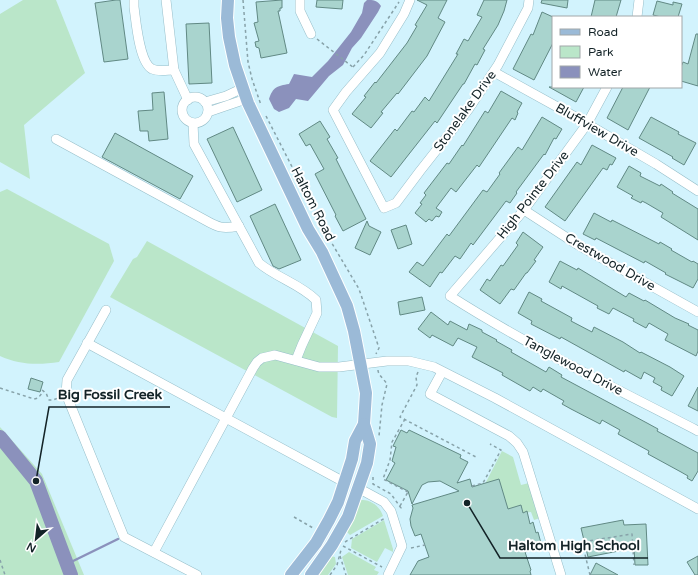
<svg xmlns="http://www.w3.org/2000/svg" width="698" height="575" font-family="'Varela Round',sans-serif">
<rect width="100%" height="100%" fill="#d2f3fd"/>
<!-- green -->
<g fill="#bae6c9">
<path d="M23,0H56L85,73L24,125L30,179L0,162V14Z"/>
<path d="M7,189L109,244L114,261L59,362C39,365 19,365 0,356V192Z"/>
<path d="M147,241L338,346L337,418L332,417L110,297L133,259L137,257Z"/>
<path d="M0,427L42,474L84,575H0Z"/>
<path d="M502,451L513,457L521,485L529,483L540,518L534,520L531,512L523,513L521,505L508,509L499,480L485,484Z"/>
<path d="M361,500C371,499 380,507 383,516L350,535L345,530L359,502Z"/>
<path d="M384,520L393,549V552L385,548L377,562L351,548L352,539Z"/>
<path d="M349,552L376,567L374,570L379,572L377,575H348L342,557Z"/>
<path d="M330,556L335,557L336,564L328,575H316Z"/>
</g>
<!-- water -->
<path fill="#8b91bc" d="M367,0C373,0 377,0 381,6L378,12L361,38L352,48L343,65L329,76L308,101L296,99L289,108L279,112L274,109L269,99C273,87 277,86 289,84L294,74L312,77L328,61L351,32L362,13L364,3Z"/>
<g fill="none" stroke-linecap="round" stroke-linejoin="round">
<!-- stream -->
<path stroke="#8b91bc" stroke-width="2.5" d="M67,564L118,539"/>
<!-- river -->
<path stroke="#8b91bc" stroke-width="14" d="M0,437L36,481L71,575"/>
</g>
<!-- building -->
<g fill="#a9d4ce" stroke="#618984">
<path d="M116,0H120L128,59L104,62L95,3Z"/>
<path d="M282,0V8H280V11H278L287,53L261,58L259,48L256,47L255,42L259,41L254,23L258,22L256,2Z"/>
<path d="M317,0H343L342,9L316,7Z"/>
<path d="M417,0H447L438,18L445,22L427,56L398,94L397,93L381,112L383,113L371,128L352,114L366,97L364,96L375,82L376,83L407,43L417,26L415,25L427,5Z"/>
<path d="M484,0H507L504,11L498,25L483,49L485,50L477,65L475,64L464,84H463L437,123L435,121L391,177L370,161L395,129L397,131L412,111L414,112L425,97L429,101L458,54H456L464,39L468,41L482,17L477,15Z"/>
<path d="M542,0H568L567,8L541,3Z"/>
<path d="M595,0H621L616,17H591Z"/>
<path d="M657,1L673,5V2L682,4L678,17H661L653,15Z"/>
<path d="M542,12L553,17V43L534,80L513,69L531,34L533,35Z"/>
<path d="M209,23L212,83L189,84L186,24Z"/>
<path d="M696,34H698V86L681,81V67L683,62L688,64Z"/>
<path d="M549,87H584L576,102Z"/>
<path d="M623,87H650L628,130L607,118Z"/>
<path d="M501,91L522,103L517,112L518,113L515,120L512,118L479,167L477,165L456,192L451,188L436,208L442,212L439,217L436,216L432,221L429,219L426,222L415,213L422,204L420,203L426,195L424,193L447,163L449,164L462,145L463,146L485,111L488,113Z"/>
<path d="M164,92L168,139L149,141L148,131H140L138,111L153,110L152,93Z"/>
<path d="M542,117L562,129L556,139L554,138L545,155L544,154L516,192L517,193L510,203L506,201L473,245L471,243L460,259L455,256L442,273L440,272L430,287L409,272L417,262L423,266L447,234L449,236L483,190L487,192L500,174L499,173L518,147L522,150Z"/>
<path d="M651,117L679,132L678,134L696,143L684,165L672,158L673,157L639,138Z"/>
<path d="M320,121L330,137L327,139L338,158L336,159L366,219L343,231L335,216L336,215L315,174L324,169L310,144L306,146L299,134Z"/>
<path d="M233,127L262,190L237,202L207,139Z"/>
<path d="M115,133L193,176L180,199L102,157Z"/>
<path d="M592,145L616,158L612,165L610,164L607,170L603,168L565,221L545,207L577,162L581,165Z"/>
<path d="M629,166L641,173L640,176L660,186L661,184L673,192L672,193L698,209V240L661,217L663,213L646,203L642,201L641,203L631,198L633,196L617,187Z"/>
<path d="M275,204L301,260L279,269L273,266L250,216Z"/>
<path d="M594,213L611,222L612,220L659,244L660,242L672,249L671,250L692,262L693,261L698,264V279L693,288L665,274L666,273L645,261L644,263L596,238L595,240L583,234Z"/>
<path d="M367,221L369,226L381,232L370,255L355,248Z"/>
<path d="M406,225L412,244L398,249L391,230Z"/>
<path d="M523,232L543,247L534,260L536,261L527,273H526L514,290L511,289L500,304L480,290L487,279L490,281L501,265L503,266L518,245L516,243Z"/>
<path d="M560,261L577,270L578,268L626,297L629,293L644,301L645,300L675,318L689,324L688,325L698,330V351L696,356L665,340L668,334L649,323L646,328L633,321L634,319L613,308L609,314L597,308L598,306L562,286L561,289L549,282Z"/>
<path d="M529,292L542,299L541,301L572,318L571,321L592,332L594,327L623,342L640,353L641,352L670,367L684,376L672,396L661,390L662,387L653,382L655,378L644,372L641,379L625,370L624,372L561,337L560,339L531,324L532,321L518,313Z"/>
<path d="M422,297L425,310L400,315L398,302Z"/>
<path d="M431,312L448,325L450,321L467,330L469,324L482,330V332L497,340L496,341L512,350L511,352L546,372L549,367L562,375L561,377L647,423L658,429L657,431L698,453V471L692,481L687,478L688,476L681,472L648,454L649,451L618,434L620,430L602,420L600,424L571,409L562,404L564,401L543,389L541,392L533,387L530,391L502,375L503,373L472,357L477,347L458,338L453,346L432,335L430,338L418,329Z"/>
<path d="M31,378L43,382L40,392L28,389Z"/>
<path d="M698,387V411L688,406Z"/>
<path d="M401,430L407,433L409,430L461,455L460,458L468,462L457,483L470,479L472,487L499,479L508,509L521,505L523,513L527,511L530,524L533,522L536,533L538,532L542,547L525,552L531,570L530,571L531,575H410L418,561L429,557L421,534L415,536L411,526L410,519L413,508L412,505L459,491L440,481L428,482L422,485L412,504L408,491L386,480L395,463L392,461L396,447L393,446Z"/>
<path d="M623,520L624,525L646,524L648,565H635L634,548L588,557L581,528Z"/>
<path d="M698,556V575H695L687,562Z"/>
<path d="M596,563L618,575H590Z"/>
</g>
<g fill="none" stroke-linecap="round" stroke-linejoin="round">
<defs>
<g id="minor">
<path d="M134,0V7C136,21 139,62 152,69C159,72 167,70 174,70"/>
<path d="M166,0L174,70L188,100"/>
<path d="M300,0V11L311,34"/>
<path d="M410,0L404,14L380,53L346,92L333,110L384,208L396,203L420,171L468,110L498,65L528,8L529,0"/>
<path d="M637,17L639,0"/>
<path d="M494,72L570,114L656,164L698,191"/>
<path d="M607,87L587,124L524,210L450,296C530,347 615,388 698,431"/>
<circle cx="195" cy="110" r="13"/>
<path d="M205,102L226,96L243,88"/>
<path d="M208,112L246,99"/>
<path d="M193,123L194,144L259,263C277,278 300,284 316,300L317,313L302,345L296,360"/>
<path d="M56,139L205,220C219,228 223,229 239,226"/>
<path d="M524,210L578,245L698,312"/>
<path d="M106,310L67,380L66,394L124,537L197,575"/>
<path d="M87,343L344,482"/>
<path d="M442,372L430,394L509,436L517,443L523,452L561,575"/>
<path d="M358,488L384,502L391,511L402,546L388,575"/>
<path d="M154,552L253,368L257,362L262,358L275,355L319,367H339L387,361H409L434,367L495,398L698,509"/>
</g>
<g id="major">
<path d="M228,0L227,18L229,37L235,65L248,103L308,229L322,252L347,306L354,331L366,393L364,424L370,444L367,463L348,517L332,545L311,575"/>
<path d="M291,575L316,543L329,520L338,502L352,459L355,441L364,424"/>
</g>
</defs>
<!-- minor casing -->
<use href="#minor" stroke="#96bec9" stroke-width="10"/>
<!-- major casing -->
<use href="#major" stroke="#fff" stroke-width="14"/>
<!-- path -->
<g stroke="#87a2a9" stroke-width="1.5" stroke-dasharray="3 3" stroke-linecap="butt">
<path d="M243,0L248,62L252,79L261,105"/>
<path d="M317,39L354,68"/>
<path d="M353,67L364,55L399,2"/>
<path d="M266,116L327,235L359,289L379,348L376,354"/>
<path d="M378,370C378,375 384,379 387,384L382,405L379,436"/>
<path d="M418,372L416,377L417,385L400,417L476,457"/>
<path d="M0,388L34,399L38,398L44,391"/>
<path d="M42,390L46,393L49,400H53L58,398"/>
<path d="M405,419L392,442L390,460L383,479L408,492"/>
<path d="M373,477V484L391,494L401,508L400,509"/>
<path d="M472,486L483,483L501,450L490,444"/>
<path d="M400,506L408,492"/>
<path d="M294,517L313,528"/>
<path d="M345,542L385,518"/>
<path d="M343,546L382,567"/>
<path d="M411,548L425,545"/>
<path d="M340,556L346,575"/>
<path d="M0,560L5,575"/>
<path d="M330,575L337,565L341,550"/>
<path d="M590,575L582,542L632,534L634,565"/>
</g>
<!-- minor -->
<use href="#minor" stroke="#fff" stroke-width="9"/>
<!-- major -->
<use href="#major" stroke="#9bbad7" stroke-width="12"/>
</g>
<g text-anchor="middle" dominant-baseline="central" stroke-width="4" stroke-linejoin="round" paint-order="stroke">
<!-- street labels -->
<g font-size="13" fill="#132327" stroke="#fff">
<text transform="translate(465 111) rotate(-54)">Stonelake Drive</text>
<text transform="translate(597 130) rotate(30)">Bluffview Drive</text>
<text transform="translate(533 195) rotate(-52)">High Pointe Drive</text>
<text transform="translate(313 204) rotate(63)">Haltom Road</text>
<text transform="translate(610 262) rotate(30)">Crestwood Drive</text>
<text transform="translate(573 366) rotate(28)">Tanglewood Drive</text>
</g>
</g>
<!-- callouts -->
<path fill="none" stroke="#132327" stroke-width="1.5" d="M36 481L49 407H170M467 503L500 558H648"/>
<g fill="#132327" stroke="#fff" stroke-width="1.5">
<circle cx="36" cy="481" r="4"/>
<circle cx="467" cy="503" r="4"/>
</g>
<g font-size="14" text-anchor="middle" font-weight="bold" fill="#132327" stroke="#fff" stroke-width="4" stroke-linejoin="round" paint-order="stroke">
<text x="110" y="399">Big Fossil Creek</text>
<text x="574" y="550">Haltom High School</text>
</g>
<!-- legend -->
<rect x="552" y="16" width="130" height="72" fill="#ffffff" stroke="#a1a7a9"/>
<rect x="560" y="29" width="20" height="6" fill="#9bbad7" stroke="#a1a7a9"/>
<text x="588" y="36" font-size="12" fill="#132327">Road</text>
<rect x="560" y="46" width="20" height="12" fill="#bae6c9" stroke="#a1a7a9"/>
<text x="588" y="56" font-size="12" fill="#132327">Park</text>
<rect x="560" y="66" width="20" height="12" fill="#8b91bc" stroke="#a1a7a9"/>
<text x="588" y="76" font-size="12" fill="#132327">Water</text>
<!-- north arrow -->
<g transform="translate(36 539) rotate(208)" stroke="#ffffff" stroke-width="3" paint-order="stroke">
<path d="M0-3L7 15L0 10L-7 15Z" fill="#132327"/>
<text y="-6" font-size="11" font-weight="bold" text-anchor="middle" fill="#132327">N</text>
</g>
</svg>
